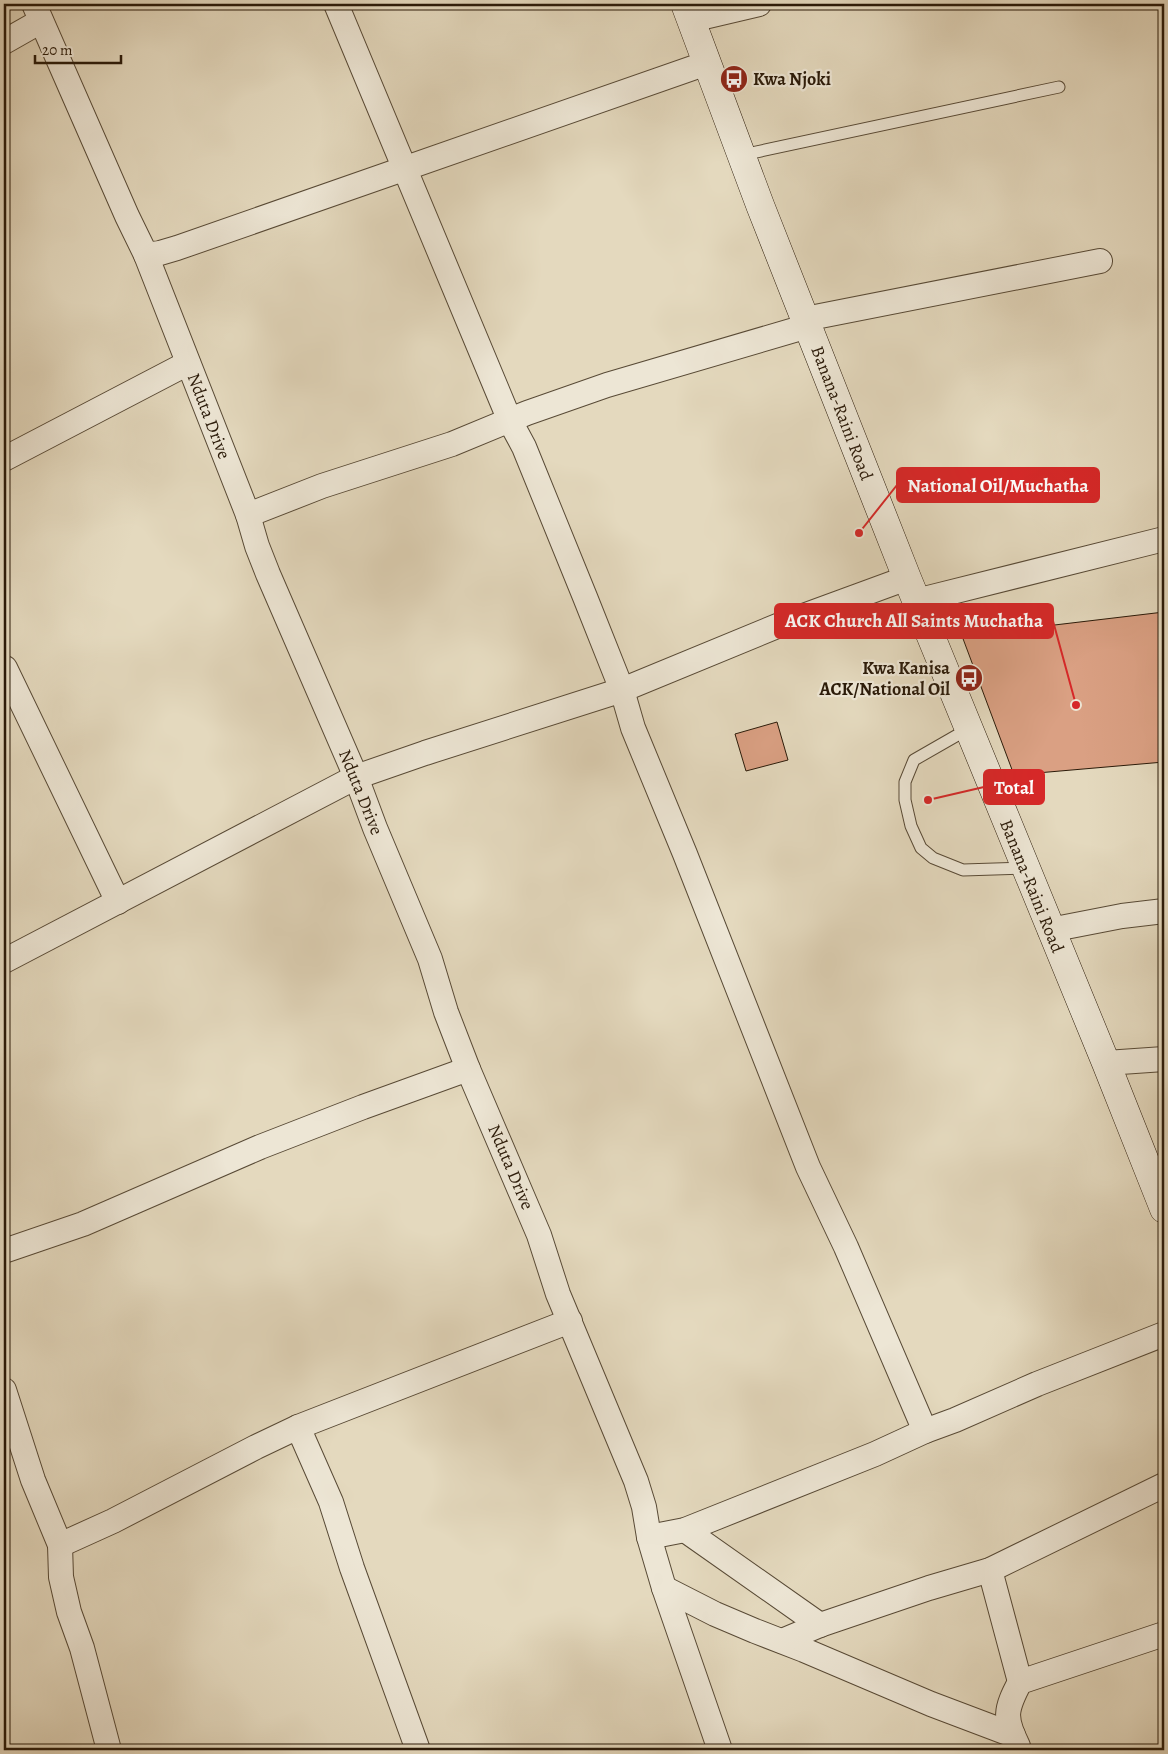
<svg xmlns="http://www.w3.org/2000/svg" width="1168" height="1754" font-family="Alegreya,serif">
<rect width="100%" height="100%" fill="#e4d9be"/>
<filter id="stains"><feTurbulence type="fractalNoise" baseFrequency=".004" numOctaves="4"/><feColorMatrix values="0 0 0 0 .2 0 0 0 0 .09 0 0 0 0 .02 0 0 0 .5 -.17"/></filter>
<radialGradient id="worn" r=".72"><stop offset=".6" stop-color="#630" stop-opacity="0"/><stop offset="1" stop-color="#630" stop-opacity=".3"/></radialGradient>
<!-- building -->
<g fill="#daa083" stroke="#2a1a09">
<path d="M1164,612V762L1014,775L962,636Z"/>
<path d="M777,722L788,760L746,771L735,734Z"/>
</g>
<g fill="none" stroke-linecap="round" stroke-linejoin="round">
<defs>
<g id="lane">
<path d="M742,155L1059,87"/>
<path d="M968,729L914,760L905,782V800L911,826L921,848L933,858L963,870L1025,868"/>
</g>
<g id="street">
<path d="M34,4L127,216L146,255L248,515L257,546L268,574L356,777L375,828L430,959L446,1012L468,1069L539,1235L558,1294L636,1481L644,1507L649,1537L664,1588L720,1750"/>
<path d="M336,4L510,421L524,447L585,597L622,690L633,728L685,854L808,1167L846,1247L925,1431"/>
<path d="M691,20L759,4"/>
<path d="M4,42L41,21"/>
<path d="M146,255L160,253L177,248L707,63"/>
<path d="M805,319L1100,261"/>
<path d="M4,459L188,363"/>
<path d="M248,515L322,486L452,444L527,413L607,385L808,326"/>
<path d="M916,601L1164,539"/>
<path d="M5,668L118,902"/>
<path d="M1050,930L1122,916L1164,911"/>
<path d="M4,961L356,777L425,753L622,690L787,622L907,578"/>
<path d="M1106,1063L1164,1059"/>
<path d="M4,1251L83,1224L260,1147L363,1107L468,1069"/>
<path d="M4,1390L33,1480L60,1545L61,1577L69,1612L82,1648L109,1750"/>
<path d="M298,1427L331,1502L352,1568L418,1750"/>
<path d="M685,1530L820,1625"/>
<path d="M649,1537L685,1530L875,1454L925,1431L955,1420L1037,1384L1164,1334"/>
<path d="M60,1545L113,1521L256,1447L298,1427L570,1321"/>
<path d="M990,1570L1020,1682"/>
<path d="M664,1588L715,1614L755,1631L804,1650L931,1704L1013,1735"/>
<path d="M782,1641L820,1625L929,1588L990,1570L1164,1485"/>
<path d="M1018,1746C1004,1718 1005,1710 1020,1682L1164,1634"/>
</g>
<path id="secondary" d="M685,4L760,205L907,578L1106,1063L1164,1209"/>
</defs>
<!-- lane casing -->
<use href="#lane" stroke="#584a36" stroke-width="13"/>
<!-- street casing -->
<use href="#street" stroke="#584a36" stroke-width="26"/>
<!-- secondary casing -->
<use href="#secondary" stroke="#2a1a09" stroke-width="29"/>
<!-- lane -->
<use href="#lane" stroke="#ede6d5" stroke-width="11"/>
<!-- street -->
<use href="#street" stroke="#ede6d5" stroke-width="24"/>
<!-- secondary -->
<use href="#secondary" stroke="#ede6d5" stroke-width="28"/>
</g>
<!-- icons -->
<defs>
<symbol id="bus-disc" viewBox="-11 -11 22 22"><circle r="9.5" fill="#8f2418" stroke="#ede6d5"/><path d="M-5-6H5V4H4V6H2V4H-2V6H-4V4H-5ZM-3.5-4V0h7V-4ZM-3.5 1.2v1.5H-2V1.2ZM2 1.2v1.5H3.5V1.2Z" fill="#fff"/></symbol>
</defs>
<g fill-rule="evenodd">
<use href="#bus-disc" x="718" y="63" width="32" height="32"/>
<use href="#bus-disc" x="953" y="662" width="32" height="32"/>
</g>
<g text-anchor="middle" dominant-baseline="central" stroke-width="4.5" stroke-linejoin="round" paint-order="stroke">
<!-- poi labels -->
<g font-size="18" font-weight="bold" fill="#2a1a09" stroke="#ede6d5" text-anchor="start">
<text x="753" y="79">Kwa Njoki</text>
<text x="950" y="668" text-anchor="end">Kwa Kanisa<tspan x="950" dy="21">ACK/National Oil</tspan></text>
</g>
<!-- street labels -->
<g font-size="18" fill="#2a1a09" stroke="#ede6d5">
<text transform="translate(842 413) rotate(69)">Banana-Raini Road</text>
<text transform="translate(209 416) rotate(69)">Nduta Drive</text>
<text transform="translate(361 792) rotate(68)">Nduta Drive</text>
<text transform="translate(1032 886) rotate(68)">Banana-Raini Road</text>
<text transform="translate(511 1167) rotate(67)">Nduta Drive</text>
</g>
</g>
<!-- callouts -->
<path fill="none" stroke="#d62828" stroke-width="2" d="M859 533L897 485M1076 705L1053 621M928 800L984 787"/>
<g fill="#d62828" stroke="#ede6d5" stroke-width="2">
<circle cx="859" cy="533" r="5"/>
<circle cx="1076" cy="705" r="5"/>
<circle cx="928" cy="800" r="5"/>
</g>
<g fill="#d62828" stroke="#d62828" stroke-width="2">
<rect x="897" y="468" width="202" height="34" rx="5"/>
<rect x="775" y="604" width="278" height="34" rx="5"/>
<rect x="984" y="770" width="60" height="34" rx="5"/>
</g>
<g font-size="19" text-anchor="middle" font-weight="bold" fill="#fff">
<text x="998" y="492">National Oil/Muchatha</text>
<text x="914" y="627">ACK Church All Saints Muchatha</text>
<text x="1014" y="794">Total</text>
</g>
<!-- margin -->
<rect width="1168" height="1754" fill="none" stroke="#e4d9be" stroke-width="20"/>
<rect x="5" y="5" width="1158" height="1744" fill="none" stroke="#2a1a09" stroke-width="2.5"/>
<rect x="10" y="10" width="1148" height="1734" fill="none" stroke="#2a1a09"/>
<!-- scale -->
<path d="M35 55v8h86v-8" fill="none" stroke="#2a1a09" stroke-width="2.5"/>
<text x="42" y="55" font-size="15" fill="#2a1a09" stroke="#ede6d5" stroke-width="4" paint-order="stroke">20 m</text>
<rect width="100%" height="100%" filter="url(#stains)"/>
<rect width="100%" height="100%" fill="url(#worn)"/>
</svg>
